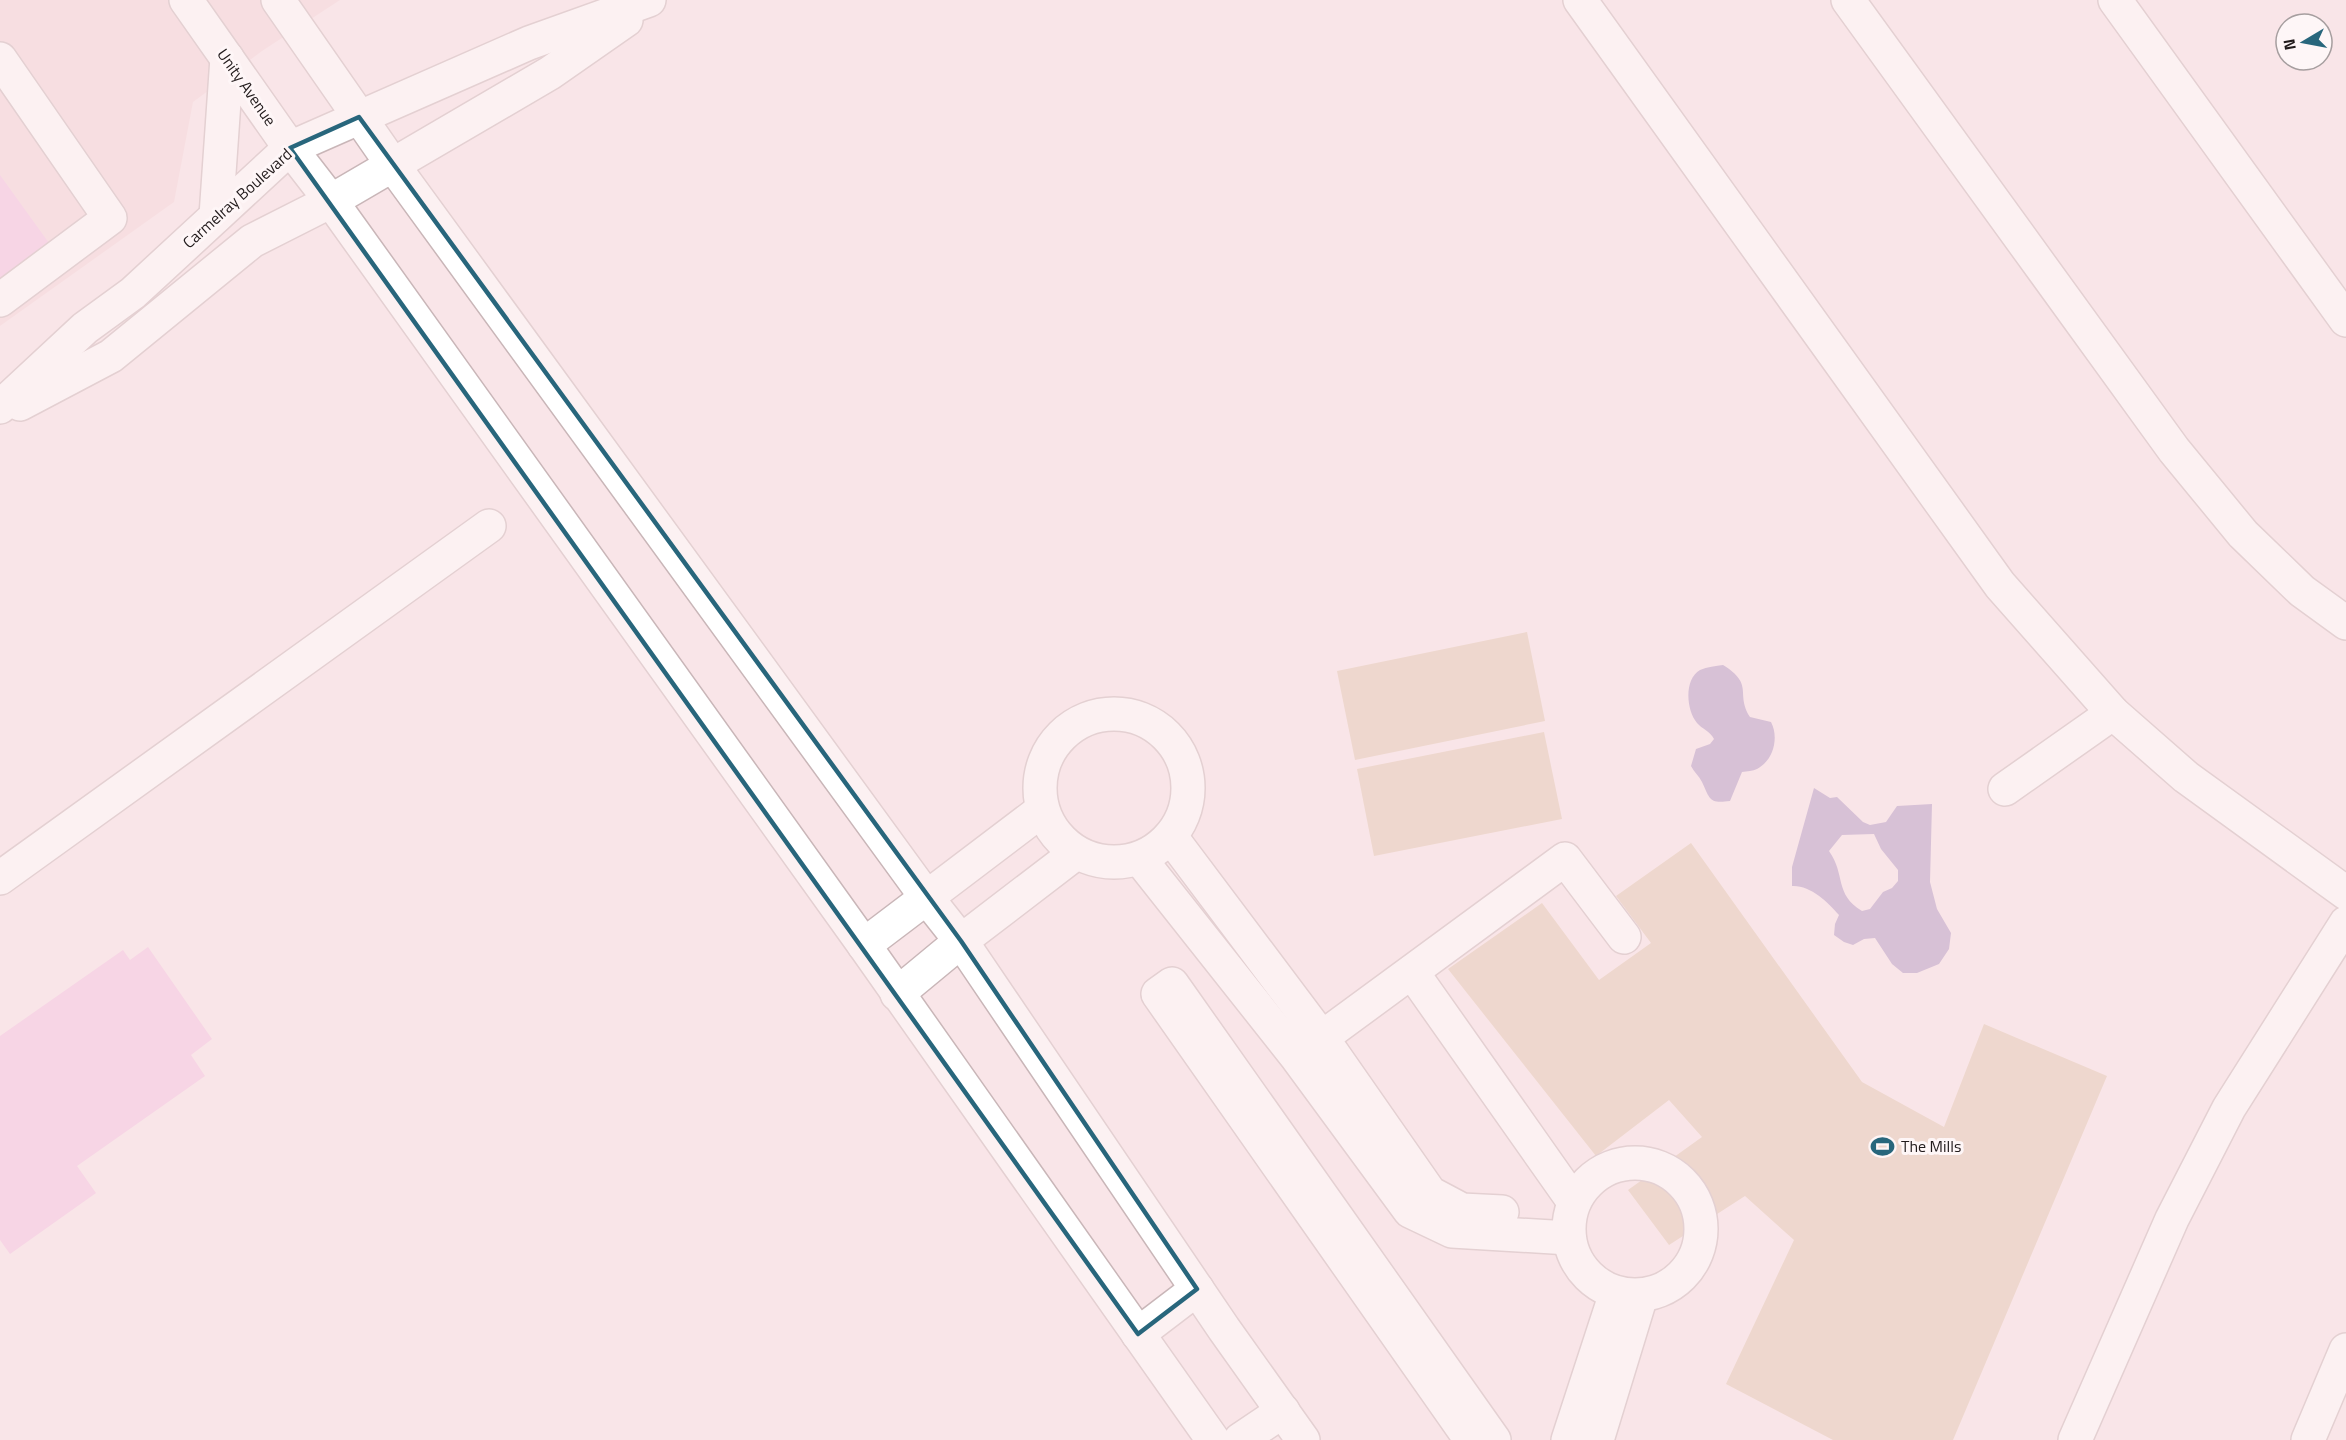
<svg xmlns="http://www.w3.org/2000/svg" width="2346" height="1440" font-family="'Titillium Web',sans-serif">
<rect width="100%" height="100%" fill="#f9e5e8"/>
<!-- built -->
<path fill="#f3d6da" d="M0,0H340L262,51L193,102L174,202L0,326Z"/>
<!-- green -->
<g fill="#e0c6af">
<path d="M1527,632L1545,721L1355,760L1337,671Z"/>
<path d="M1544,732L1562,819L1374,856L1357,769Z"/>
<path d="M1691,843L1862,1082L1944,1127L1984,1024L2107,1076L1953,1440H1833L1726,1384L1794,1240L1745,1196L1669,1245L1628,1190L1702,1137L1669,1100L1596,1156L1448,969L1542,903L1599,980L1651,943L1616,896Z"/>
</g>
<!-- water -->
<g fill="#ae94c2" fill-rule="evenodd">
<path d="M1723,665C1755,685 1735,693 1750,717L1771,722C1779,737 1774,760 1757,769C1753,771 1747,771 1742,772L1730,801C1709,804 1710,799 1702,782C1699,776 1694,772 1691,766L1696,749L1710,744L1714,739C1710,731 1702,729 1697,723C1686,710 1684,679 1700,670C1707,667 1716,666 1723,665Z"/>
<path d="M1814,788L1830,798L1837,797L1863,822L1870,825L1886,822L1897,806L1932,804L1930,882L1937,909L1951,933L1949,949L1939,964L1917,973H1903L1892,964L1875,938L1864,939L1853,945L1844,942L1834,935L1835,924L1839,915C1828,902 1810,885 1792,886V867ZM1874,834L1881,849L1898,870V881L1892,888L1883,892L1870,909L1862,911C1834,894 1846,875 1829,851L1842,835Z"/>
</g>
<!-- building -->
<g fill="#f3c1e3">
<path d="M0,175L49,243L0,279Z"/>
<path d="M148,947L212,1039L191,1055L205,1076L77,1166L96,1193L10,1254L0,1240V1036L123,950L130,960Z"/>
</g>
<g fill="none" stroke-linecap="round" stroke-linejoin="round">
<defs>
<g id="minor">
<path d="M186,0L290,148L331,201L864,945L1213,1440"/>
<path d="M278,0L392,164L927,898L961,941L1224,1329L1303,1440"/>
<path d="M1580,0L2000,585L2113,713L2186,777L2346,893"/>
<path d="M1848,0L2174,450L2243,534L2302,591L2346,623"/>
<path d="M2115,0L2346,320"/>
<path d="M0,59L110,218L0,300"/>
<path d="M216,216L227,58"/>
<path d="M20,404L111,356L252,241L331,201L550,73L626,20"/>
<path d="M0,407L85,328L133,293L290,148L529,43L649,0"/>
<circle cx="1114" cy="788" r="74"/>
<path d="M2005,789L2113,713"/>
<path d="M1171,837L1322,1038L1430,1193L1462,1210L1502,1212"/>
<path d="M1140,859L1296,1056L1410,1211L1452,1231L1569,1238"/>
<path d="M0,878L489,526"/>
<path d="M864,945L1042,810"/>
<path d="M1412,972L1574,1202"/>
<path d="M897,994L961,941L1076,853"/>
<path d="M1305,1050L1565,859L1624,937"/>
<circle cx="1635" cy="1229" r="66"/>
<path d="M1138,1334L1197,1289"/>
<path d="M1240,1440L1283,1411"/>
<path d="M1471,1440L1158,994L1172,984L1494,1440"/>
<path d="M1568,1440L1616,1293"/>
<path d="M1597,1440L1641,1296"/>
<path d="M2075,1440L2172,1219L2229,1108L2346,923"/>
<path d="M2308,1440L2346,1350"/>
</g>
</defs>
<!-- minor casing -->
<use href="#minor" stroke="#c9b6b8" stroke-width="36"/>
<!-- minor -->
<use href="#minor" stroke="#fff" stroke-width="33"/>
</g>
<!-- marked area -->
<path d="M0 0H2346V1440H0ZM359,117L961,941L1197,1289L1138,1334L290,148Z" fill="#f9e5e8" fill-opacity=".55" fill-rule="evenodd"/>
<path fill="none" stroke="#28667c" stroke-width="4.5" stroke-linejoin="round" d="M359,117L961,941L1197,1289L1138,1334L290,148Z"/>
<!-- icons -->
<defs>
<symbol id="stadium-bare" viewBox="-9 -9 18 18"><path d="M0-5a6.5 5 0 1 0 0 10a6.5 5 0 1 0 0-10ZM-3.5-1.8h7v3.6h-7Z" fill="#28667c" stroke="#fef6f7" stroke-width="2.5" paint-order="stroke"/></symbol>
</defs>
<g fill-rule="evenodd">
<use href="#stadium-bare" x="1866" y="1130" width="33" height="33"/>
</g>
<g text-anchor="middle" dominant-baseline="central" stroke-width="6" stroke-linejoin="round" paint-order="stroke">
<!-- street labels -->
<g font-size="16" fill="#211a1b" stroke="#fef6f7">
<text transform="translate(247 87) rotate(55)">Unity Avenue</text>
<text transform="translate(237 198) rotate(-42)">Carmelray Boulevard</text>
</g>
<!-- poi labels -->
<g font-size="16" fill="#211a1b" stroke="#fef6f7" text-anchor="start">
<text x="1901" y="1146">The Mills</text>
</g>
</g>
<!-- north arrow -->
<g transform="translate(2304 42) rotate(260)"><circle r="28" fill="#fef6f7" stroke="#a69e9f" stroke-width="1.5"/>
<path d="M0-4.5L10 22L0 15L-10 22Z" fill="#28667c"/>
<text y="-9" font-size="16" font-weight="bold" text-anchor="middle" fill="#211a1b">N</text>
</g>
</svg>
